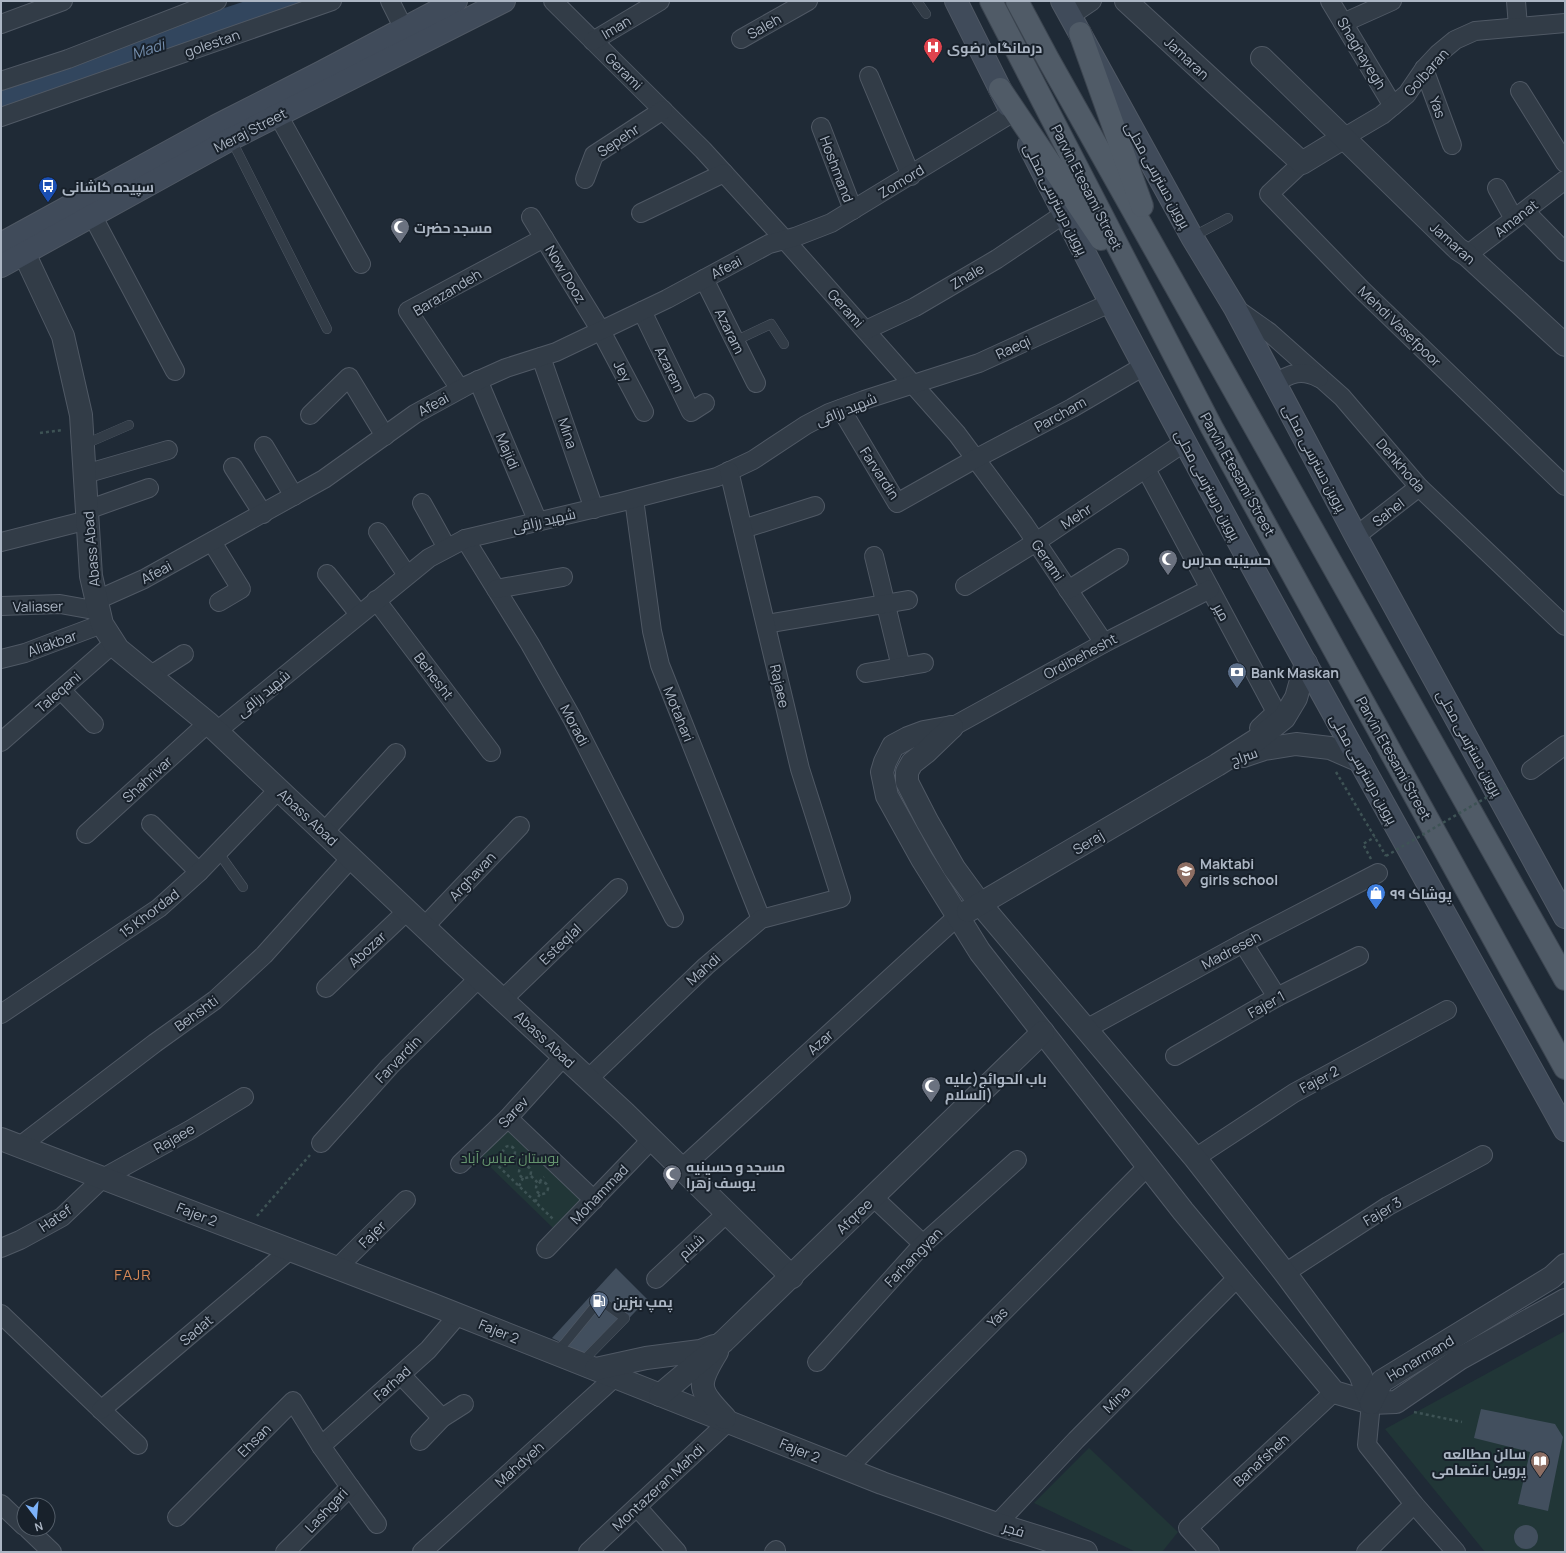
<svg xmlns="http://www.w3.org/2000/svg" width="1566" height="1553" font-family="Manrope,Cairo,sans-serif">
<rect width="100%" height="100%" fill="#1f2a36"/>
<!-- green -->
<g fill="#213637">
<path d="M509,1126L581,1200L553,1228L478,1155Z"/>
<path d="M1565,1331V1552H1485L1385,1429Z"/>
<path d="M1089,1448L1178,1532L1162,1552H1136L1034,1503Z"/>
</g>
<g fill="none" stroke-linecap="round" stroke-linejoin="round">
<!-- river -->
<path stroke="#32465e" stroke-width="31" d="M1,98L295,1"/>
</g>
<!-- building -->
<g fill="#424f5e">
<path d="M616,1268L647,1299L608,1341L589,1356L552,1338Z"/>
<path d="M1481,1409L1555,1424L1563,1437L1548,1511L1518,1504L1530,1452L1474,1438Z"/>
<circle cx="1526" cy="1537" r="12"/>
</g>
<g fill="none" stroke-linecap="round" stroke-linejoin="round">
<defs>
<g id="service">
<path d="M917,1L926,14"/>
<path d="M231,139L327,329"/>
<path d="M1192,237L1228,218"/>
<path d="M735,341L771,324L784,344"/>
<path d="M83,445L129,425"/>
<path d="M218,852L243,887"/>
<path d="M555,1351L564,1344L600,1300L625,1318L581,1363"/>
</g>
<g id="minor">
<path d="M390,1L404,29"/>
<path d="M553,1L703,150L785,240L957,434L1024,524L1104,643"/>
<path d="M1330,1L1393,106"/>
<path d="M1516,1L1518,27"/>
<path d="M1070,16L1092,1"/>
<path d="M1343,23L1392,1"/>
<path d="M1,24L63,1"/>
<path d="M741,39L808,1"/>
<path d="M593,41L660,1"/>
<path d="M1424,69L1452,145"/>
<path d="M869,76L911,176"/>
<path d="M1,81L68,59L217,1"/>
<path d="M1520,91L1565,163"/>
<path d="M278,115L361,264"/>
<path d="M1,117L332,1"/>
<path d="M821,127L853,210"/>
<path d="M1343,138L1382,115L1407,94L1424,69L1438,54L1455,40L1475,31L1565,23"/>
<path d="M1302,163L1269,194L1362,290L1565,486"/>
<path d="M585,179L594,155L663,110"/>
<path d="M1497,188L1514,219"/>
<path d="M1525,211L1565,252"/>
<path d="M641,213L724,173"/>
<path d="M92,215L175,371"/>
<path d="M531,217L601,331L644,412"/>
<path d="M1467,255L1565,180"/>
<path d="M704,279L756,383"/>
<path d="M1235,308L1269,332L1342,397L1419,487L1565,626"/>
<path d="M642,311L691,412L705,403"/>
<path d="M866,330L915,307L997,259L1064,214"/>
<path d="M541,357L594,509"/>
<path d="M478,380L538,522"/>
<path d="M1275,384C1290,373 1302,369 1319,378"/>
<path d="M460,389L408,311L544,238"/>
<path d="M841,409L897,503L975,459L1072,408L1144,366"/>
<path d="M310,415L349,377L385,436"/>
<path d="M264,446L294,496"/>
<path d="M233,467L263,514"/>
<path d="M1146,469L1276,712L1259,728"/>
<path d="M85,474L168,450"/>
<path d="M634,499L652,631L660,665L761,919"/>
<path d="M422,503L447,548"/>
<path d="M87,510L149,488"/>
<path d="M743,529L815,506"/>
<path d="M378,532L407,575"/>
<path d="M1356,536L1419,487"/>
<path d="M465,539L530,644L572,718L674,918"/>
<path d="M1,542L88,520"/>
<path d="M212,542L241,589L219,602"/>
<path d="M874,556L901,667"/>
<path d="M327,574L359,614"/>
<path d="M965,586L1036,542L1185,442"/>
<path d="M496,589L563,577"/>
<path d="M1068,590L1119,558"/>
<path d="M97,600L144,579L324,479L415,414L468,385L506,368L556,352L667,299L769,244L795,237L831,223L1012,113"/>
<path d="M376,600L491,752"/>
<path d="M1,606L60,604L99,611"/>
<path d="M766,624L908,600"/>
<path d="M1,659L25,653L102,624"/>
<path d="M866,673L924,663"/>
<path d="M151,675L184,654"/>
<path d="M61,690L94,724"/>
<path d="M952,727L1106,642L1210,589"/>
<path d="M217,731L429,558L465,539L621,502L717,477L753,460L806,425L829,413L864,400L979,363L1110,303"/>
<path d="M1,742L114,643"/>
<path d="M1531,770L1565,745"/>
<path d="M151,824L199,872"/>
<path d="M324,832L396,753"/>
<path d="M86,834L208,723"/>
<path d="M424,927L520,826"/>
<path d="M1243,943L1277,997"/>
<path d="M326,988L407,911"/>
<path d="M502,1000L618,888"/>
<path d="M1,1014L159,908L199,872L279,789"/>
<path d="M1086,1029L1243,943L1378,873"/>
<path d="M1175,1056L1277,997L1359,956"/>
<path d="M588,1079L706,966L761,919L841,898L800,769L729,471"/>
<path d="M508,1118L594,1200"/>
<path d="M321,1143L390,1066L479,978"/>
<path d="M20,1146L155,1043L215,1000L264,955L351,858"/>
<path d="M1195,1158L1294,1093L1447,1010"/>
<path d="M460,1164L508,1118L564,1056"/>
<path d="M682,1168L958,916"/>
<path d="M873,1197L923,1244"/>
<path d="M1,1248L20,1240L62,1217L103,1178L190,1130L244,1097"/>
<path d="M546,1249L652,1139"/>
<path d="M337,1268L406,1200"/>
<path d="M1285,1273L1388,1206L1483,1155"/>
<path d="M656,1279L727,1213"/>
<path d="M1,1314L138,1445"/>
<path d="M817,1362L923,1244L1017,1160"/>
<path d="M401,1375L442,1418"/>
<path d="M1371,1403L1367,1445L1414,1504L1456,1552"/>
<path d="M101,1410L290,1250"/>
<path d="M420,1441L442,1418L464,1404"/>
<path d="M321,1446L428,1350L458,1315"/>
<path d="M847,1469L1148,1166"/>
<path d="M350,1487L377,1524"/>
<path d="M1,1504L24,1526"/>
<path d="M637,1507L677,1552"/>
<path d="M177,1517L293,1401L321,1446L350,1487L285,1552"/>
<path d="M997,1524L1076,1440L1238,1277"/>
<path d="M28,1529L52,1552"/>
<path d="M422,1552L615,1377"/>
<path d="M588,1552L728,1422"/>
<path d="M774,1552L776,1550"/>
<path d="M1210,1552L1188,1528L1334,1392"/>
<path d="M1366,1552L1414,1504"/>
</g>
<g id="tertiary">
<path d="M1126,1L1302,163L1343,138"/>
<path d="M1262,58L1458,249L1467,255L1565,345"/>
<path d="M24,253L63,336L81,415L91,576L102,624L118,649L208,723L453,954L625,1113L792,1277"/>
<path d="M952,727L924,732L908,738L893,746L885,762L882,772L887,796L922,859L980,952L1183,1211L1334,1392L1371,1403L1396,1402L1459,1359L1565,1300"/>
<path d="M952,727L926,752L912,763L907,772V782L927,821L954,868L981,905L1195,1158L1285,1273L1360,1374L1371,1403"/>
<path d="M1243,756L1264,749L1296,744L1330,748L1360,761"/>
<path d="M968,911L1217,765L1258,739L1284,718L1296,698L1306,663"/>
<path d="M1,1139L431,1304L882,1483L997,1524L1086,1552"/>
<path d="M717,1352C696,1386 698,1389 725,1418"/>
<path d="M596,1369L646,1358L700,1351L714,1346"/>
<path d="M660,1395L724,1341L1043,1032"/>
<path d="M1371,1403L1382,1381L1552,1277L1565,1265"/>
</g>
<g id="secondary">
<path d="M956,1L1008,105"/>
<path d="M1062,1L1192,237L1235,308L1356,536L1565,917"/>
<path d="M1029,145C1198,478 1384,803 1565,1130"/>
<path d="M1,244L216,126L322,72L456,1"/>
<path d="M1,266L231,139L504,1"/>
</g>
<g id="primary">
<path d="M991,1L1212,428L1565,1068"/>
<path d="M1017,1L1048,59L1565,979"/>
<path d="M1080,33L1142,206"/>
<path d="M1000,89L1101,239"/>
</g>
</defs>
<!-- service casing -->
<use href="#service" stroke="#505965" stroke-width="10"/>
<!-- minor casing -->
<use href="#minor" stroke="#505965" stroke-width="20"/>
<!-- tertiary casing -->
<use href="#tertiary" stroke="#505965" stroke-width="24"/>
<!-- secondary casing -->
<use href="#secondary" stroke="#505965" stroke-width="24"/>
<!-- primary casing -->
<use href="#primary" stroke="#3c4550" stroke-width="24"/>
<!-- path -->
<g stroke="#3e5355" stroke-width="2.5" stroke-dasharray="3 3" stroke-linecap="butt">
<path d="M40,433L63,430"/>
<path d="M1336,772L1386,856"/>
<path d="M1371,859L1363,844L1375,837"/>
<circle cx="509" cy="1152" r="6"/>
<path d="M513,1157L521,1167"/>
<path d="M490,1158L553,1219"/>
<path d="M496,1164L506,1158"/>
<circle cx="525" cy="1172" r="6"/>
<path d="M531,1176L538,1183L544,1177"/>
<circle cx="542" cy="1188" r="6"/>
<path d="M519,1186L523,1178"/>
<path d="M535,1202L540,1194"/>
<path d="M257,1216L310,1155"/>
<path d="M1414,1412L1462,1422"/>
</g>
<!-- service -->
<use href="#service" stroke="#323c47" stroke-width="9"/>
<!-- minor -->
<use href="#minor" stroke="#323c47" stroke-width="18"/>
<!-- tertiary -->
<use href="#tertiary" stroke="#323c47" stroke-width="22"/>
<!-- secondary -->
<use href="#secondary" stroke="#404b5a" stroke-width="22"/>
<!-- primary -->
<use href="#primary" stroke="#505b67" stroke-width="22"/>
<!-- path-bridge -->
<path stroke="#3e5355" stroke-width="2.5" stroke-dasharray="3 3" stroke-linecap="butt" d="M1386,856L1506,786"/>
</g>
<!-- icons -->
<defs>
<symbol id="hospital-pin" viewBox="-11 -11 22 30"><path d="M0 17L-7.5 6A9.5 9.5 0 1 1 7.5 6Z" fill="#e0444e" stroke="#18212b"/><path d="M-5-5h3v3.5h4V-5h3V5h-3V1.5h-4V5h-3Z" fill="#fff"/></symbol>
<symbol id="bus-pin" viewBox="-11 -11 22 30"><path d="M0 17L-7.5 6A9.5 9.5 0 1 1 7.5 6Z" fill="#1a4fb4" stroke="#18212b"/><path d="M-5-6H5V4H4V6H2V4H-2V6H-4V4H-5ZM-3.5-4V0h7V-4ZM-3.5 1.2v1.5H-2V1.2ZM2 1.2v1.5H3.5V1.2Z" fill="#fff"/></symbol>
<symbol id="mosque-pin" viewBox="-11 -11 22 30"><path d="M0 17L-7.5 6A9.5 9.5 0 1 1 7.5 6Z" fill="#6b7280" stroke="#18212b"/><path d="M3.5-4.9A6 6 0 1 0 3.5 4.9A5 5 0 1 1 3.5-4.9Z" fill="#fff"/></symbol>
<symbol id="bank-pin" viewBox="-11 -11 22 30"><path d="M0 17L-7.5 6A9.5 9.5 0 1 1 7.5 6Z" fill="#5c6f8a" stroke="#18212b"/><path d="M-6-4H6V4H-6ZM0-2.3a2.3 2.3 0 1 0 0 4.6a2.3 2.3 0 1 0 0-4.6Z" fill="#fff"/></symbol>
<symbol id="school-pin" viewBox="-11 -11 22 30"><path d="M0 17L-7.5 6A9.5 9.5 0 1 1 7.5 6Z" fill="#8d6e63" stroke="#18212b"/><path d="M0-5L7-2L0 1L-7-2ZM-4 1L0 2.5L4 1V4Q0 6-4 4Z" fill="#fff"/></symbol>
<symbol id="shop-pin" viewBox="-11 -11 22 30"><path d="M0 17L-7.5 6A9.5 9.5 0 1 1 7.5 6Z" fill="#3f7fe0" stroke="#18212b"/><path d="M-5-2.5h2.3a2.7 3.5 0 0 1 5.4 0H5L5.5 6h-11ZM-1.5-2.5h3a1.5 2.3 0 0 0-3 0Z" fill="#fff"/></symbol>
<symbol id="fuel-pin" viewBox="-11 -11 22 30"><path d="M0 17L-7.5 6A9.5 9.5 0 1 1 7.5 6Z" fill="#5c6f8a" stroke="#18212b"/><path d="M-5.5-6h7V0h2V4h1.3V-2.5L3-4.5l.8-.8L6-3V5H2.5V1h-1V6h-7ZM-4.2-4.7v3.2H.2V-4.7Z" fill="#fff"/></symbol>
<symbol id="library-pin" viewBox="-11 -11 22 30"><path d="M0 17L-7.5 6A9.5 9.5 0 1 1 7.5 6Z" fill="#8d6e63" stroke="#18212b"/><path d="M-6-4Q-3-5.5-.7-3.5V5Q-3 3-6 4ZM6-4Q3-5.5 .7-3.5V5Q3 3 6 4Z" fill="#fff"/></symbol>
</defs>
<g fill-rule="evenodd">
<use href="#hospital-pin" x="922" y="36" width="22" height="30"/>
<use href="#bus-pin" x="37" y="175" width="22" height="30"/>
<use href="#mosque-pin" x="389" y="216" width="22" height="30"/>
<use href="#mosque-pin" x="1157" y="548" width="22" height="30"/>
<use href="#bank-pin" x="1226" y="661" width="22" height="30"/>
<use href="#school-pin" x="1175" y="860" width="22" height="30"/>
<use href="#shop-pin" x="1365" y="882" width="22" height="30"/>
<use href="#mosque-pin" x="920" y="1075" width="22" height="30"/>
<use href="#mosque-pin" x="661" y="1163" width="22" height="30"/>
<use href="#fuel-pin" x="588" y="1290" width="22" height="30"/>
<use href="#library-pin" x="1529" y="1450" width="22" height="30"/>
</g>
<g text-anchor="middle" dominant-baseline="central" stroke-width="4" stroke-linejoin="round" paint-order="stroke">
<!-- street labels -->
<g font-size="14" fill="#acb6c4" stroke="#18212b">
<text transform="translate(764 26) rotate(-30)">Saleh</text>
<text transform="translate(616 27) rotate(-31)">Iman</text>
<text transform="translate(212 43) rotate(-19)">golestan</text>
<text transform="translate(1362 53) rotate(59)">Shaghayegh</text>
<text transform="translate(1187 58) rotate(43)">Jamaran</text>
<text transform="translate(624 71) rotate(45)">Gerami</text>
<text transform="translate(1426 72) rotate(-48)">Golbaran</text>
<text transform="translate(1438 107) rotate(70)">Yas</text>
<text transform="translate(250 130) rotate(-27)">Meraj Street</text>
<text transform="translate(618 140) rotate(-34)">Sepehr</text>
<text transform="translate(837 169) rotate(69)">Hoshmand</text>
<text transform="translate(1158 175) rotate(61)">پروین دسترسی محلی</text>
<text transform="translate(901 181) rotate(-31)">Zomord</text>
<text transform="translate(1087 187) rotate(63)">Parvin Etesami Street</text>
<text transform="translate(1056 199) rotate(63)">پروین درسترسی محلی</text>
<text transform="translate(1516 218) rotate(-38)">Amanat</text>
<text transform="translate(1453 243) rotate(42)">Jamaran</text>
<text transform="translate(726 267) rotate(-28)">Afeai</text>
<text transform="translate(566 274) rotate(59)">Now Dooz</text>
<text transform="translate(967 276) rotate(-31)">Zhale</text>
<text transform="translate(447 292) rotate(-31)">Barazandeh</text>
<text transform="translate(846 308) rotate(48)">Gerami</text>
<text transform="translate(1400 326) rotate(44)">Mehdi Vasefpoor</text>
<text transform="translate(730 331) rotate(64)">Azaram</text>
<text transform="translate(1013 347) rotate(-25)">Raeqi</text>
<text transform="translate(670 369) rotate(64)">Azarem</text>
<text transform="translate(623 371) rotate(62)">Jey</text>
<text transform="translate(433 404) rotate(-29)">Afeai</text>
<text transform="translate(846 409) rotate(-22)">شهید رزاقی</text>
<text transform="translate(1060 414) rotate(-29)">Parcham</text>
<text transform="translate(568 433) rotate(71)">Mina</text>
<text transform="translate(508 451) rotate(67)">Majidi</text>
<text transform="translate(1315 458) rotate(62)">پروین دسترسی محلی</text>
<text transform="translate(1401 465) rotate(49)">Dehkhoda</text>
<text transform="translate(880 473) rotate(57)">Farvardin</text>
<text transform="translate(1238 474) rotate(61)">Parvin Etesami Street</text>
<text transform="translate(1208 485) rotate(62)">پروین درسترسی محلی</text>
<text transform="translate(1388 512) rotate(-38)">Sahel</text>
<text transform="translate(1076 516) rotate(-33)">Mehr</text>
<text transform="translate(544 520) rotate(-13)">شهید رزاقی</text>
<text transform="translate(91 549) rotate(-95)">Abass Abad</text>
<text transform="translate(1048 560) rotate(56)">Gerami</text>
<text transform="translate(156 572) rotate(-28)">Afeai</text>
<text transform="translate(38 606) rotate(-1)">Valiaser</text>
<text transform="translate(1222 612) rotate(62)">میر</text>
<text transform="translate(52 643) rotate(-20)">Aliakbar</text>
<text transform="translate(1080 656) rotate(-28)">Ordibehesht</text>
<text transform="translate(434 676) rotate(53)">Behesht</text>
<text transform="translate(780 686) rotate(77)">Rajaee</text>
<text transform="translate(58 692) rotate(-41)">Taleqani</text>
<text transform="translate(263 693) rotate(-40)">شهید رزاقی</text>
<text transform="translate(679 714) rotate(68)">Motahari</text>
<text transform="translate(575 725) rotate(62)">Moradi</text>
<text transform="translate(1470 743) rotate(61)">پروین دسترسی محلی</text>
<text transform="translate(1244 756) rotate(-19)">سراج</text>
<text transform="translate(1394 758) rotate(61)">Parvin Etesami Street</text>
<text transform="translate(1364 769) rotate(61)">پروین درسترسی محلی</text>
<text transform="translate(147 779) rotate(-42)">Shahrivar</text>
<text transform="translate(308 817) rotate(43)">Abass Abad</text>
<text transform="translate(1088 842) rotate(-31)">Seraj</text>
<text transform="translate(472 876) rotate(-47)">Arghavan</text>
<text transform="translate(149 913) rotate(-37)">15 Khordad</text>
<text transform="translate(560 944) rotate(-44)">Esteqlal</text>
<text transform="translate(367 949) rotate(-43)">Abozar</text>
<text transform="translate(1231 950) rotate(-28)">Madreseh</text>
<text transform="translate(703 969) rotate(-42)">Mahdi</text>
<text transform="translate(1266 1004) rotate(-29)">Fajer 1</text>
<text transform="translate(196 1013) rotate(-36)">Behshti</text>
<text transform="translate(545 1039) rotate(43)">Abass Abad</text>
<text transform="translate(820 1042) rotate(-42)">Azar</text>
<text transform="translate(398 1059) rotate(-46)">Farvardin</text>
<text transform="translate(1319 1079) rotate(-28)">Fajer 2</text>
<text transform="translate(513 1112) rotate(-47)">Sarev</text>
<text transform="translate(174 1138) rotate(-30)">Rajaee</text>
<text transform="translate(599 1194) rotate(-46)">Mohammad</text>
<text transform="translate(1382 1211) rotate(-31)">Fajer 3</text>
<text transform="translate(197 1214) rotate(21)">Fajer 2</text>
<text transform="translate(854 1216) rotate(-44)">Afqree</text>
<text transform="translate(55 1218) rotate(-34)">Hatef</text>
<text transform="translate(372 1234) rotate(-45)">Fajer</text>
<text transform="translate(691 1246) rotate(-43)">شبنم</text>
<text transform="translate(913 1257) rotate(-46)">Farhangyan</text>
<text transform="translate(997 1317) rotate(-45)">Yas</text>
<text transform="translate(196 1330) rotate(-40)">Sadat</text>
<text transform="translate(499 1331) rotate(22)">Fajer 2</text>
<text transform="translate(1420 1358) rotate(-31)">Honarmand</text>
<text transform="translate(392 1383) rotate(-42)">Farhad</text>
<text transform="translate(1116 1399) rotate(-45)">Mina</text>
<text transform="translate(254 1440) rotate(-45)">Ehsan</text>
<text transform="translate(800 1450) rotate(22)">Fajer 2</text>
<text transform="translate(1261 1460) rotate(-43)">Banafsheh</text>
<text transform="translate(519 1464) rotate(-42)">Mahdyeh</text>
<text transform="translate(658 1487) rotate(-43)">Montazeran Mahdi</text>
<text transform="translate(326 1510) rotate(-47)">Lashgari</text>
<text transform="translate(1014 1529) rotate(17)">فجر</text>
</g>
<!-- poi labels -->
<g font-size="14" font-weight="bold" fill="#acb6c4" stroke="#18212b" text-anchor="start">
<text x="947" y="47">درمانگاه رضوی</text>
<text x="62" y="186">سپیده کاشانی</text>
<text x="414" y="227">مسجد حضرت</text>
<text x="1182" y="559">حسینیه مدرس</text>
<text x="1251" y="672">Bank Maskan</text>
<text x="1200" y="863">Maktabi<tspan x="1200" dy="16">girls school</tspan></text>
<text x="1390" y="893">پوشاک ۹۹</text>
<text x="945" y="1078">باب الحوائج(علیه<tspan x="945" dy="16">السلام)</tspan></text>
<text x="686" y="1166">مسجد و حسینیه<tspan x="686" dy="16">یوسف زهرا</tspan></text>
<text x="613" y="1301">پمپ بنزین</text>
<text x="1526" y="1453" text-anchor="end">سالن مطالعه<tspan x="1526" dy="16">پروین اعتصامی</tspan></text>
</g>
<!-- park labels -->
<g font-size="14" fill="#64946d" stroke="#18212b">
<text x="510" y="1157">بوستان عباس آباد</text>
</g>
<!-- water labels -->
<g font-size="15" font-style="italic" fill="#748ead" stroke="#18212b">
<text transform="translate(148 49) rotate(-18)">Madi</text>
</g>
<!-- neighbourhood labels -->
<g font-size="15" letter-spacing="1" fill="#d48757" stroke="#18212b">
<text x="133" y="1274">FAJR</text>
</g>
</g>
<!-- border -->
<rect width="1566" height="1553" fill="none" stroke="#acb6c4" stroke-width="4"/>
<!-- north arrow -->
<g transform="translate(36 1517) rotate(164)"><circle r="19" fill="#18212b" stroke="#535d68"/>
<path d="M0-3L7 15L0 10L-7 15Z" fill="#7cb2f9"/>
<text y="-6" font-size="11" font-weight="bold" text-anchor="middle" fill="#acb6c4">N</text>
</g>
</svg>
